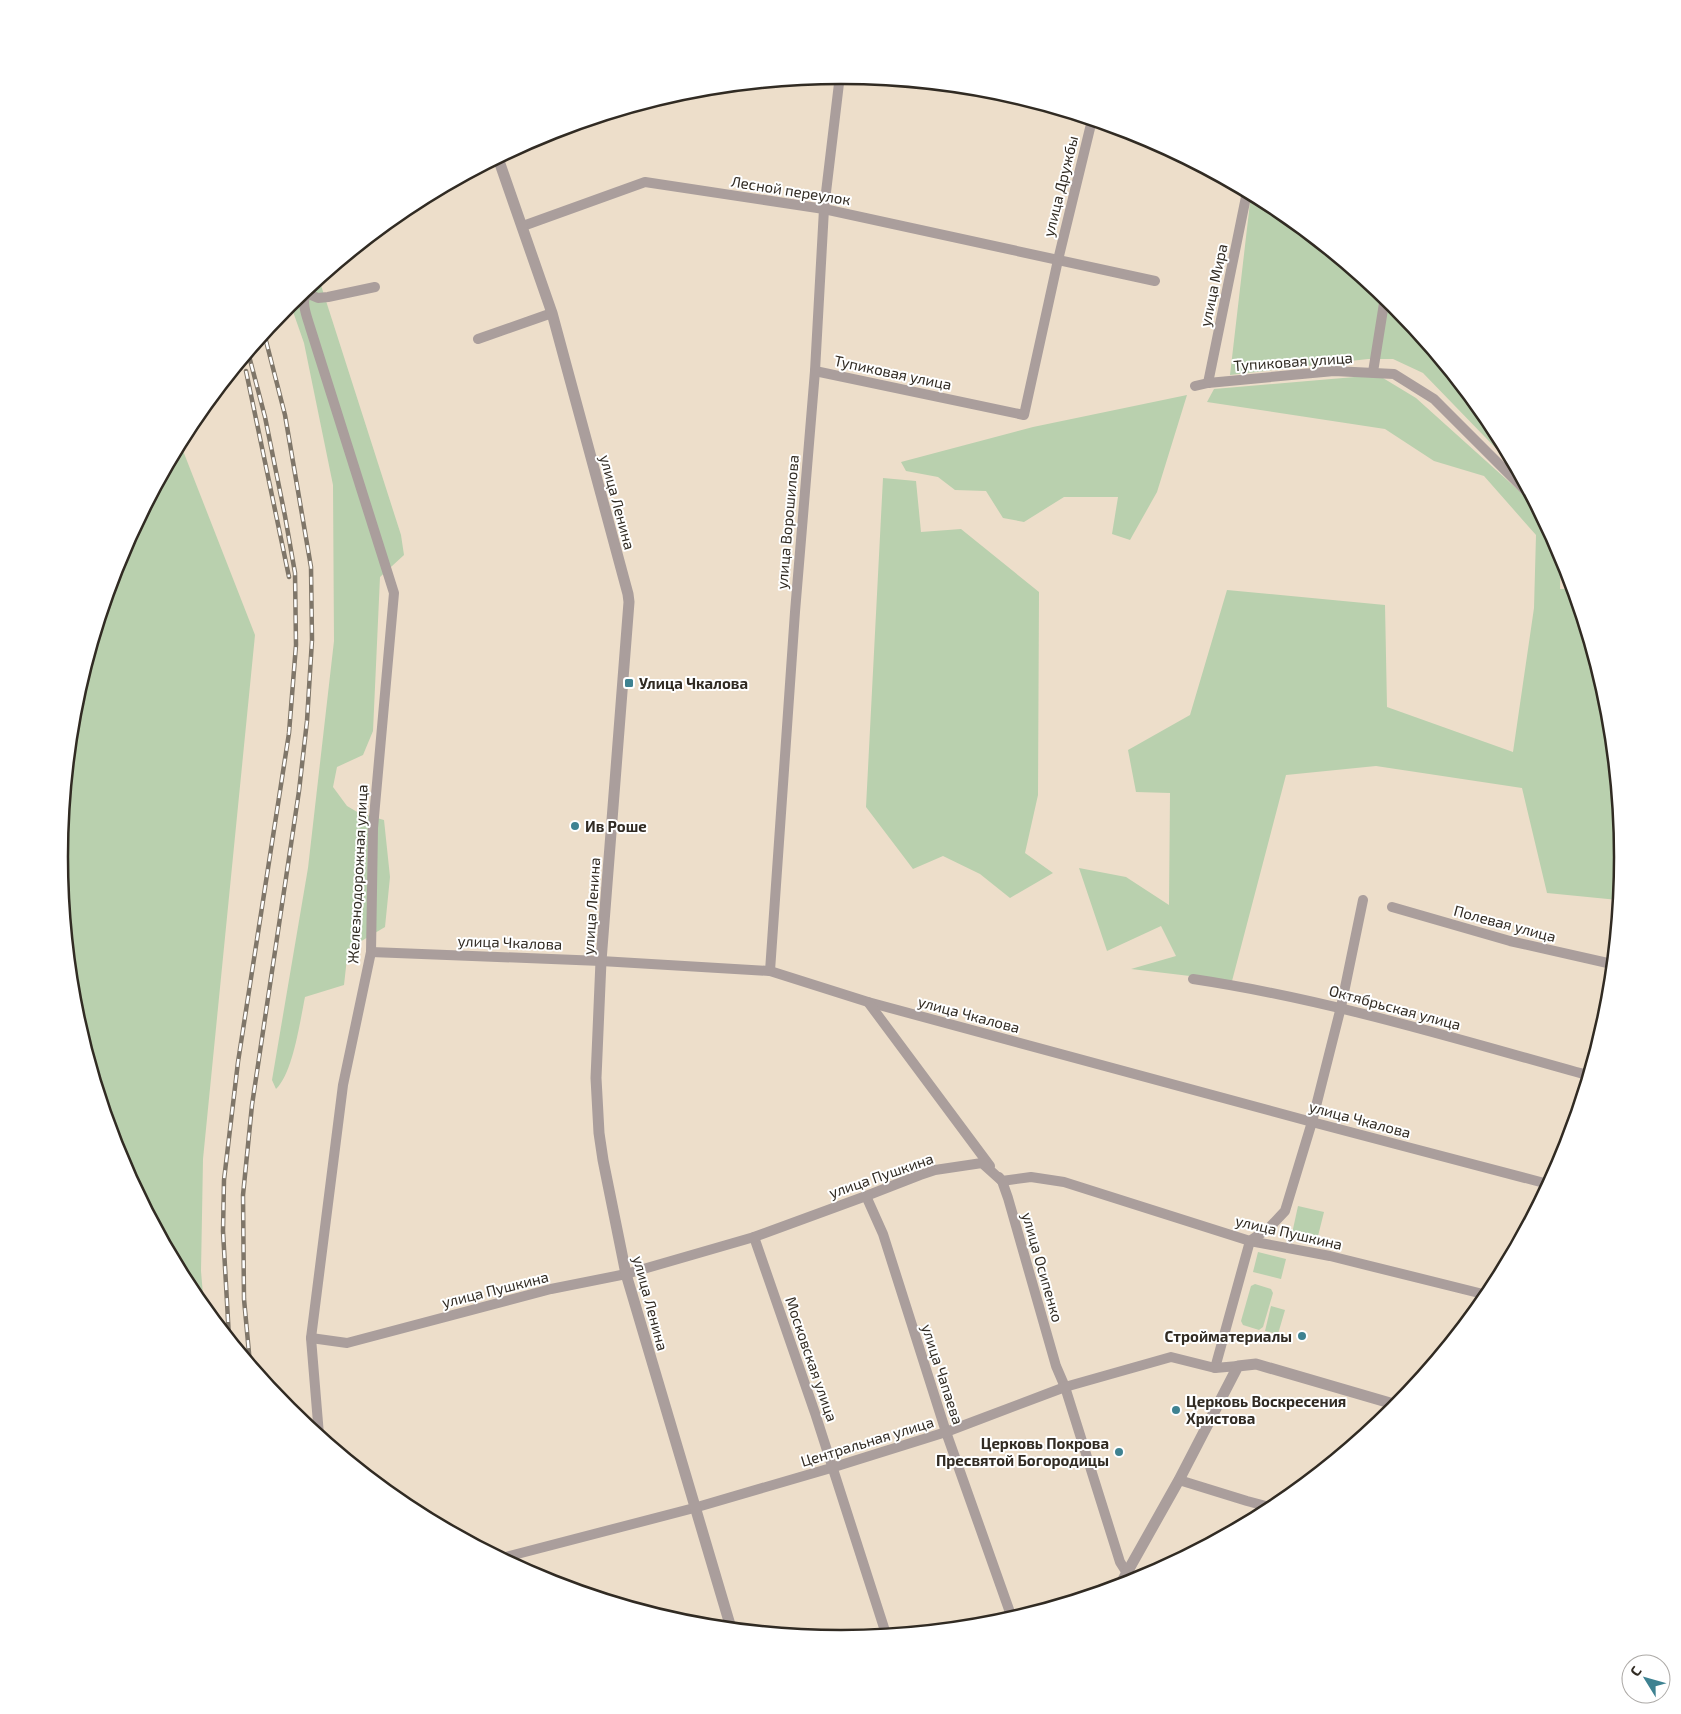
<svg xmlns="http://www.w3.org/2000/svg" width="1681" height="1714" font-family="'Exo 2',sans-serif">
<rect width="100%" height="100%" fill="#eddeca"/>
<!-- green -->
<g fill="#b9d0ae">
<path d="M1251,194L1275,207L1393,304L1491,423L1515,468L1423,373L1393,359H1368L1230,375Z"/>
<path d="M319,279L401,535L404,555L380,577L373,731L363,755L337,767L333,787L347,806L359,813L384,820L390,877L385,927L348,949L344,985L305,997C300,1021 293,1073 276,1089L272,1080L308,868L334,641L333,485L304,343L290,303Z"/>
<path d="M1378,375L1416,398L1535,505L1561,555L1560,589H1572L1607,705L1622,857L1618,900L1547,893L1522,788L1376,766L1286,775L1232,981L1131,969L1176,956L1161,926L1107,951L1079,868L1126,877L1169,905L1170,793L1136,792L1128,750L1190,715L1227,590L1385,605L1387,707L1513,752L1534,608L1536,535L1484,476L1434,461L1385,429L1207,402L1214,389Z"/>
<path d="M1187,395L1157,492L1130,540L1112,534L1118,497H1064L1024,522L1003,518L986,491L955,490L938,477L906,471L901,462L1033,427Z"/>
<path d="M180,443L255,635L203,1159L201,1271L204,1307L190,1291L118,1156L74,1009L59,857L74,704L118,558Z"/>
<path d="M883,478L916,481L921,532L961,529L1039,592L1038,795L1025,853L1053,873L1010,898L980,874L943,856L913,869L866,807Z"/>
<path d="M1298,1206L1324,1212L1316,1244L1291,1238Z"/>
<path d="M1258,1252L1286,1259L1281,1279L1253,1272Z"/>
<path d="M1255,1284L1271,1289L1273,1293L1263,1327L1259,1330L1243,1325L1241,1321L1251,1286Z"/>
<path d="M1271,1306L1285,1310L1278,1334L1265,1331Z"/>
</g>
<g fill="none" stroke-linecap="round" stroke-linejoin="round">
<!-- minor -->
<g stroke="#aa9e9c" stroke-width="10">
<path d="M523,226L645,182L824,209L1155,281"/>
<path d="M304,291L306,293C301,303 307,317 310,327L394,593L373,828L371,952L343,1085L311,1338L319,1435"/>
<path d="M306,293L318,298L328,297L375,287"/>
<path d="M478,339L552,313"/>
<path d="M815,371L1024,415L1058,260L1092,120"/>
<path d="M1373,372L1385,297"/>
<path d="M1208,383L1247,192"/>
<path d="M1195,386L1208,383L1334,371L1394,374L1434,399L1528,493"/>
<path d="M1392,907L1510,941L1612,964"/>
<path d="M371,952L601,961L770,971L868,1002L1312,1122L1548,1184"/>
<path d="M770,971L795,612L815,371L824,209L840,75"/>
<path d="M1193,979C1327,999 1457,1039 1587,1075"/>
<path d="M868,1002L990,1166"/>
<path d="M999,1177L1002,1181L1008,1198L1056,1366L1065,1387L1120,1562L1127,1573"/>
<path d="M866,1196L883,1234L946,1432L1012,1618"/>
<path d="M754,1237L815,1413L886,1634"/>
<path d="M311,1338L347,1343L551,1289L626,1274L754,1237L866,1196L920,1175L935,1170L982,1163L1002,1181L1031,1177L1064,1182L1250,1241L1330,1256L1487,1295"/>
<path d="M1215,1368L1250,1241L1269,1228L1285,1211L1312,1122L1341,1007L1363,900"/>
<path d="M1179,1480L1247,1501L1273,1508"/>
<path d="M502,1558L694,1508L831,1468L946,1432L1065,1387L1171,1357L1215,1368L1238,1366"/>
</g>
<!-- tertiary -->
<g stroke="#aa9e9c" stroke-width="11">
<path d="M498,158L552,313L628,594L629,602L601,961L596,1078L599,1133L603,1160L626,1274L731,1628"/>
<path d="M1120,1585L1179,1480L1238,1366L1256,1364L1397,1405"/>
</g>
<defs>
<g id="rail">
<path d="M246,371L289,577"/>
<path d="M229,1338L223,1231L224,1180L238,1062L289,733L296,645L295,573L285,516L265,417L248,352"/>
<path d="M250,1364L244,1299L243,1195L252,1105L299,791L307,721L312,640L311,567L285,415L264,333"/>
</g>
</defs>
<!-- rail casing -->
<use href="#rail" stroke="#7f7669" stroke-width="4.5"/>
<!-- rail -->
<use href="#rail" stroke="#fff" stroke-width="2.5" stroke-dasharray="8" stroke-linecap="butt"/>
</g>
<!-- markers -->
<g fill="#3e8291" stroke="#fff" stroke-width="2">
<rect x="624" y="678" width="10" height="10" rx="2.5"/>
<circle cx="575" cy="826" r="5"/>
<circle cx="1302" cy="1336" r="5"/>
<circle cx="1176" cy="1410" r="5"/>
<circle cx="1119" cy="1452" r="5"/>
</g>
<g text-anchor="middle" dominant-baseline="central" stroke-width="4" stroke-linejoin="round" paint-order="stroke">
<!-- street labels -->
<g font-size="15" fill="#312b23" stroke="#fff">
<text transform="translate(1060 186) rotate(-76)">улица Дружбы</text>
<text transform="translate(791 190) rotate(9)">Лесной переулок</text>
<text transform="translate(1213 285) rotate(-78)">улица Мира</text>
<text transform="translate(1293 361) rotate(-4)">Тупиковая улица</text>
<text transform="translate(893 372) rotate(12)">Тупиковая улица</text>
<text transform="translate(618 502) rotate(75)">улица Ленина</text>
<text transform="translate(787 522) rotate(-85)">улица Ворошилова</text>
<text transform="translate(357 874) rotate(-87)">Железнодорожная улица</text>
<text transform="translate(591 906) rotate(-86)">улица Ленина</text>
<text transform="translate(1505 923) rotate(15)">Полевая улица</text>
<text transform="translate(510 942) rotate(2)">улица Чкалова</text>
<text transform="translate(1395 1007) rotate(15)">Октябрьская улица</text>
<text transform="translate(969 1014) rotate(15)">улица Чкалова</text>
<text transform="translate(1360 1119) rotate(15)">улица Чкалова</text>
<text transform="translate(881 1175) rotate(-19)">улица Пушкина</text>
<text transform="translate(1289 1232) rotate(13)">улица Пушкина</text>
<text transform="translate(1043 1267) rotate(74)">улица Осипенко</text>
<text transform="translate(495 1289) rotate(-14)">улица Пушкина</text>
<text transform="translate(651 1303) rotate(75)">улица Ленина</text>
<text transform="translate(812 1359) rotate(71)">Московская улица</text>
<text transform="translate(943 1374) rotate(72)">улица Чапаева</text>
<text transform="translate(867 1441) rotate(-17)">Центральная улица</text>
</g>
<!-- poi labels -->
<g font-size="15" font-weight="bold" fill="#312b23" stroke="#fff" text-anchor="start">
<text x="639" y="683">Улица Чкалова</text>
<text x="585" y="826">Ив Роше</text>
<text x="1292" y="1336" text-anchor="end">Стройматериалы</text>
<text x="1186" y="1401">Церковь Воскресения<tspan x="1186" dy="17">Христова</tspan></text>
<text x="1109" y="1443" text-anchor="end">Церковь Покрова<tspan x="1109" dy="17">Пресвятой Богородицы</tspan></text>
</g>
</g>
<!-- crop -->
<path d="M0 0H1681V1714H0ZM68 857a773 773 0 1 1 1546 0a773 773 0 1 1-1546 0Z" fill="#fff" fill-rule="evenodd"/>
<path fill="none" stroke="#312b23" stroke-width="2.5" d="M68 857a773 773 0 1 1 1546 0a773 773 0 1 1-1546 0Z"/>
<!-- north arrow -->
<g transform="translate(1646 1679) rotate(307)"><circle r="24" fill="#ffffff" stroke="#adaaa7"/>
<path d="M0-4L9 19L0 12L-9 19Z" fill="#3e8291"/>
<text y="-8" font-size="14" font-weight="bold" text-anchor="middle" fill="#312b23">С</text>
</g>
</svg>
